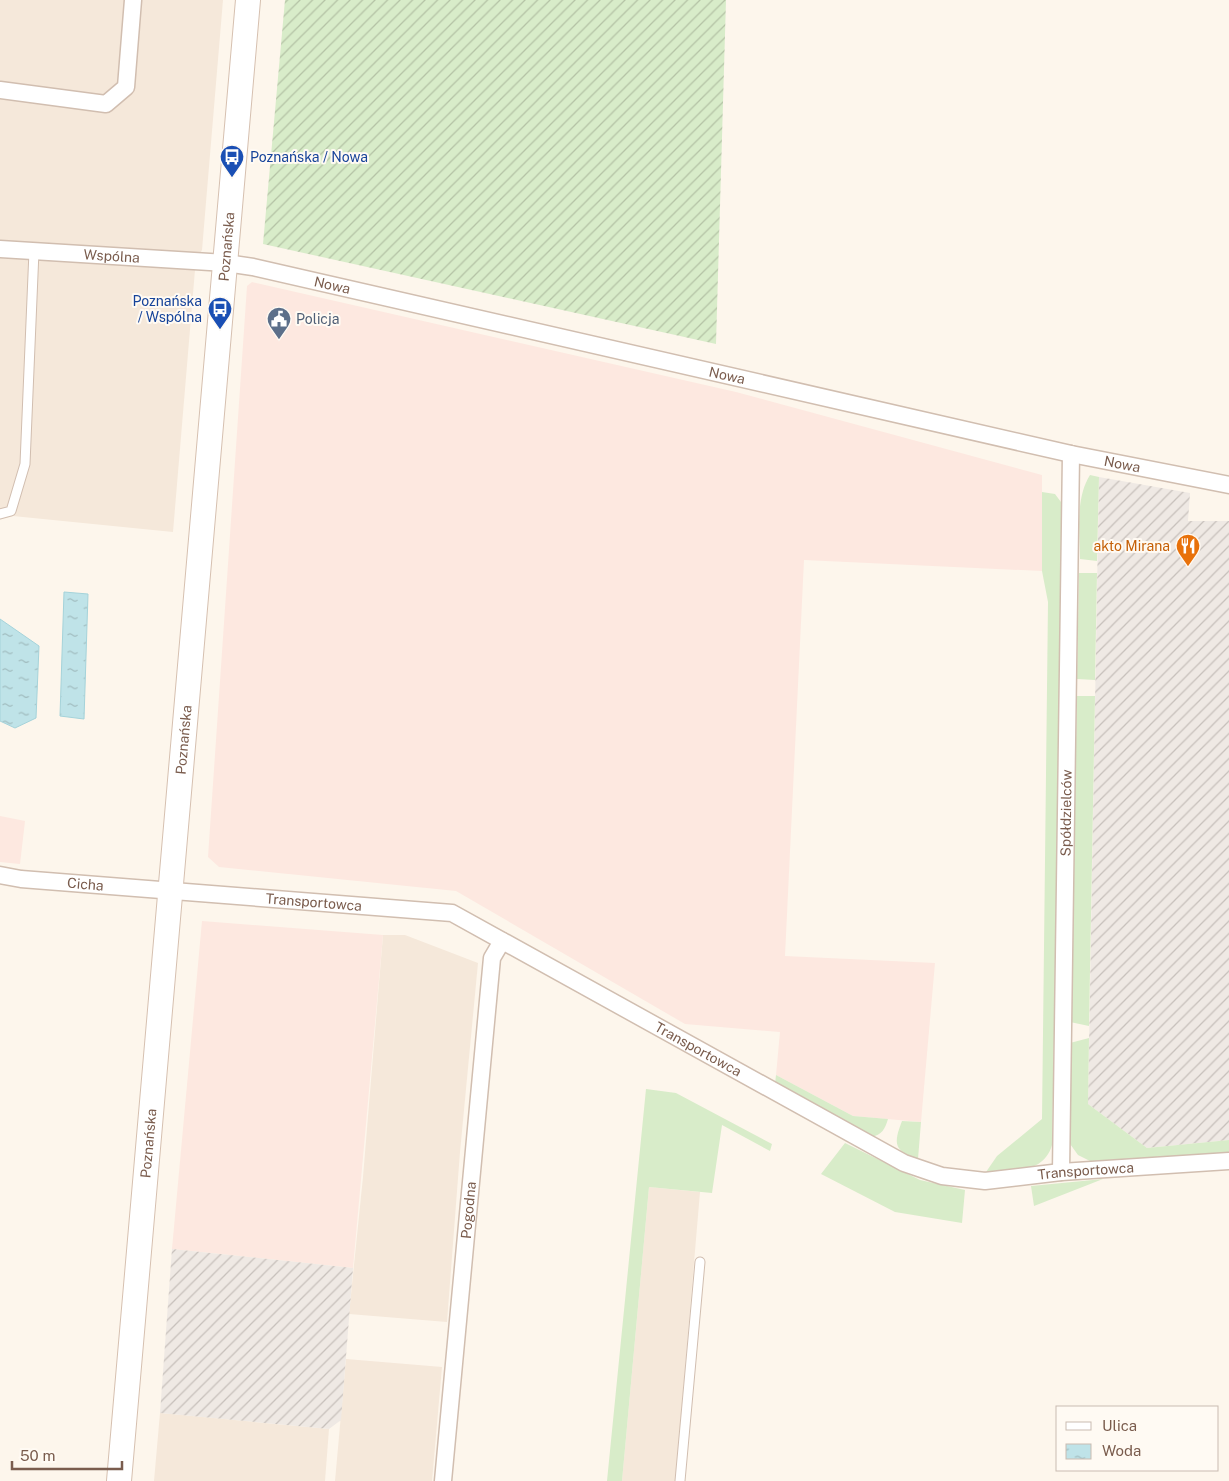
<svg xmlns="http://www.w3.org/2000/svg" width="1229" height="1481" font-family="'Public Sans',sans-serif">
<defs>
<pattern id="industrial-furrows" width="10" height="10" patternUnits="userSpaceOnUse" patternTransform="scale(1.25)"><rect width="10" height="10" fill="#efe9e4"/><path d="M-1 1l2-2M0 10L10 0M9 11l2-2" fill="none" stroke="#c7c0bb"/></pattern>
<pattern id="garden-furrows" width="10" height="10" patternUnits="userSpaceOnUse" patternTransform="scale(1.25)"><rect width="10" height="10" fill="#d8ecc9"/><path d="M-1 1l2-2M0 10L10 0M9 11l2-2" fill="none" stroke="#b4c2a5"/></pattern>
<pattern id="water-ripples" width="26" height="14" patternUnits="userSpaceOnUse" patternTransform="scale(1.25)"><rect width="26" height="14" fill="#bfe3e8"/><path d="M2 4q2-2 4 0t4 0M15 11q2-2 4 0t4 0" fill="none" stroke="#a0bbbe"/></pattern>
</defs>
<rect width="100%" height="100%" fill="#fdf6ec"/>
<!-- residential -->
<g fill="#f5e8da">
<path d="M0,0H223L202,250L196,260L195,270L173,532L13,516L0,519Z"/>
<path d="M383,935H405L478,963L460,1152L447,1322L349,1314L363,1177Z"/>
<path d="M649,1187L700,1192L681,1416L675,1481H622Z"/>
<path d="M346,1359L442,1367L432,1481H335Z"/>
<path d="M160,1413L329,1429L325,1481H154Z"/>
</g>
<!-- commercial -->
<g fill="#fde8e0">
<path d="M252,282L736,392L1042,475V571L804,560L785,956L935,963L921,1122L853,1116L776,1075L780,1032L685,1024L456,891L219,867L208,857L247,286Z"/>
<path d="M0,816L25,821L20,864L0,862Z"/>
<path d="M202,921L383,935L353,1268L172,1249Z"/>
</g>
<!-- industrial -->
<g fill="url(#industrial-furrows)">
<path d="M1099,477L1190,493L1188,521H1229V1140L1147,1148L1088,1104Z"/>
<path d="M172,1249L353,1268L341,1420L329,1429L160,1413Z"/>
</g>
<!-- grass -->
<g fill="#d8ecc9">
<path d="M1090,475L1099,477L1097,561L1080,559C1080,531 1075,499 1090,475Z"/>
<path d="M1042,492L1055,494L1064,506L1052,1145C1044,1174 1010,1172 986,1172L997,1156L1042,1119L1048,602L1042,571Z"/>
<path d="M1079,573H1097L1095,680L1077,679Z"/>
<path d="M1077,696H1095L1089,1026L1070,1022Z"/>
<path d="M1089,1038L1088,1104L1147,1148L1229,1140V1153L1092,1162L1078,1155L1068,1141L1070,1043Z"/>
<path d="M776,1075L853,1116L888,1119C885,1129 882,1135 871,1137L775,1084Z"/>
<path d="M646,1089L676,1093L772,1144L770,1151L722,1125L712,1193L649,1187L622,1481H607Z"/>
<path d="M902,1121L921,1122L918,1159C894,1151 893,1144 902,1121Z"/>
<path d="M845,1143L920,1180L965,1190L962,1223L895,1212L821,1174Z"/>
<path d="M1103,1179L1034,1206L1031,1186Z"/>
</g>
<!-- garden -->
<path fill="url(#garden-furrows)" d="M285,0H726L716,344L263,244Z"/>
<!-- water -->
<g fill="url(#water-ripples)" stroke="#a5d3da">
<path d="M64,592L88,594L84,719L60,716Z"/>
<path d="M0,619L39,646L36,718L15,728L0,721Z"/>
</g>
<g fill="none" stroke-linecap="round" stroke-linejoin="round">
<defs>
<g id="service">
<path d="M0,514L11,511L25,464L34,251"/>
<path d="M680,1481L700,1262"/>
</g>
<g id="minor">
<path d="M0,90L106,104L126,87L133,0"/>
<path id="s1" d="M0,249L226,263L253,267L1071,454L1229,485"/>
<path id="s2" d="M0,875L21,879L452,913L904,1163L942,1176L985,1181L1061,1172L1229,1161"/>
<path id="s3" d="M1061,1172L1071,454"/>
<path id="s4" d="M443,1481L492,958L502,941"/>
</g>
<g id="secondary">
<path id="s5" d="M119,1481L248,0"/>
</g>
</defs>
<!-- service casing -->
<use href="#service" stroke="#d1beb0" stroke-width="11"/>
<!-- minor casing -->
<use href="#minor" stroke="#d1beb0" stroke-width="19"/>
<!-- secondary casing -->
<use href="#secondary" stroke="#d6c0b0" stroke-width="26"/>
<!-- service -->
<use href="#service" stroke="#fff" stroke-width="9"/>
<!-- minor -->
<use href="#minor" stroke="#fff" stroke-width="16"/>
<!-- secondary -->
<use href="#secondary" stroke="#fff" stroke-width="24"/>
</g>
<!-- icons -->
<defs>
<symbol id="bus-pin" viewBox="-11 -11 22 30"><path d="M0 17L-7.5 6A9.5 9.5 0 1 1 7.5 6Z" fill="#1a4fb4" stroke="#fffaf3"/><path d="M-5-6H5V4H4V6H2V4H-2V6H-4V4H-5ZM-3.5-4V0h7V-4ZM-3.5 1.2v1.5H-2V1.2ZM2 1.2v1.5H3.5V1.2Z" fill="#fff"/></symbol>
<symbol id="civic-pin" viewBox="-11 -11 22 30"><path d="M0 17L-7.5 6A9.5 9.5 0 1 1 7.5 6Z" fill="#5c6f8a" stroke="#fffaf3"/><path d="M-.6-6.5H3V-4.5H.6V-3L4-1V1h2V6H-6V1h2V-1L-.6-3ZM-1.2 2.5V6h2.4V2.5Z" fill="#fff"/></symbol>
<symbol id="restaurant-pin" viewBox="-11 -11 22 30"><path d="M0 17L-7.5 6A9.5 9.5 0 1 1 7.5 6Z" fill="#e8710a" stroke="#fffaf3"/><path d="M-5-6h1v4h1v-4h1v4h1v-4h1v5L-1.5 .5V6h-2V.5L-5-1ZM5-6V6H3V1.5H1.5Q1.5-4 5-6Z" fill="#fff"/></symbol>
</defs>
<g fill-rule="evenodd">
<use href="#bus-pin" x="218" y="143" width="28" height="38"/>
<use href="#bus-pin" x="206" y="295" width="28" height="38"/>
<use href="#civic-pin" x="265" y="305" width="28" height="38"/>
<use href="#restaurant-pin" x="1174" y="532" width="28" height="38"/>
</g>
<g text-anchor="middle" dominant-baseline="central" stroke-width="4" stroke-linejoin="round" paint-order="stroke">
<!-- transit labels -->
<g font-size="14" fill="#164399" stroke="#fffaf3" text-anchor="start">
<text x="250" y="157">Poznańska / Nowa</text>
<text x="202" y="301" text-anchor="end">Poznańska<tspan x="202" dy="16">/ Wspólna</tspan></text>
</g>
<!-- street labels -->
<g font-size="14" fill="#7a5c4d" stroke="#fffaf3">
<text stroke="none"><textPath href="#s5" startOffset="1239">Poznańska</textPath></text>
<text stroke="none"><textPath href="#s1" startOffset="112">Wspólna</textPath></text>
<text stroke="none"><textPath href="#s1" startOffset="335">Nowa</textPath></text>
<text stroke="none"><textPath href="#s1" startOffset="740">Nowa</textPath></text>
<text stroke="none"><textPath href="#s1" startOffset="1145">Nowa</textPath></text>
<text stroke="none"><textPath href="#s5" startOffset="744">Poznańska</textPath></text>
<text stroke="none"><textPath href="#s3" startOffset="359">Spółdzielców</textPath></text>
<text stroke="none"><textPath href="#s2" startOffset="86">Cicha</textPath></text>
<text stroke="none"><textPath href="#s2" startOffset="315">Transportowca</textPath></text>
<text stroke="none"><textPath href="#s2" startOffset="735">Transportowca</textPath></text>
<text stroke="none"><textPath href="#s5" startOffset="339">Poznańska</textPath></text>
<text stroke="none"><textPath href="#s2" startOffset="1155">Transportowca</textPath></text>
<text stroke="none"><textPath href="#s4" startOffset="272">Pogodna</textPath></text>
</g>
<!-- service labels -->
<g font-size="14" fill="#4e5e75" stroke="#fffaf3" text-anchor="start">
<text x="296" y="319">Policja</text>
</g>
<!-- food labels -->
<g font-size="14" fill="#c56008" stroke="#fffaf3" text-anchor="end">
<text x="1170" y="546">akto Mirana</text>
</g>
</g>
<!-- legend -->
<rect x="1056" y="1406" width="162" height="65" fill="#fffaf3" stroke="#cabbb1"/>
<rect x="1066" y="1422" width="25" height="8" fill="#ffffff" stroke="#cabbb1"/>
<text x="1102" y="1431" font-size="15" fill="#7a5c4d">Ulica</text>
<rect x="1066" y="1444" width="25" height="15" fill="url(#water-ripples)" stroke="#cabbb1"/>
<text x="1102" y="1456" font-size="15" fill="#7a5c4d">Woda</text>
<!-- scale -->
<path d="M12 1461v8h110v-8" fill="none" stroke="#7a5c4d" stroke-width="2.5"/>
<text x="20" y="1461" font-size="15" fill="#7a5c4d" stroke="#fffaf3" stroke-width="4" paint-order="stroke">50 m</text>
</svg>
